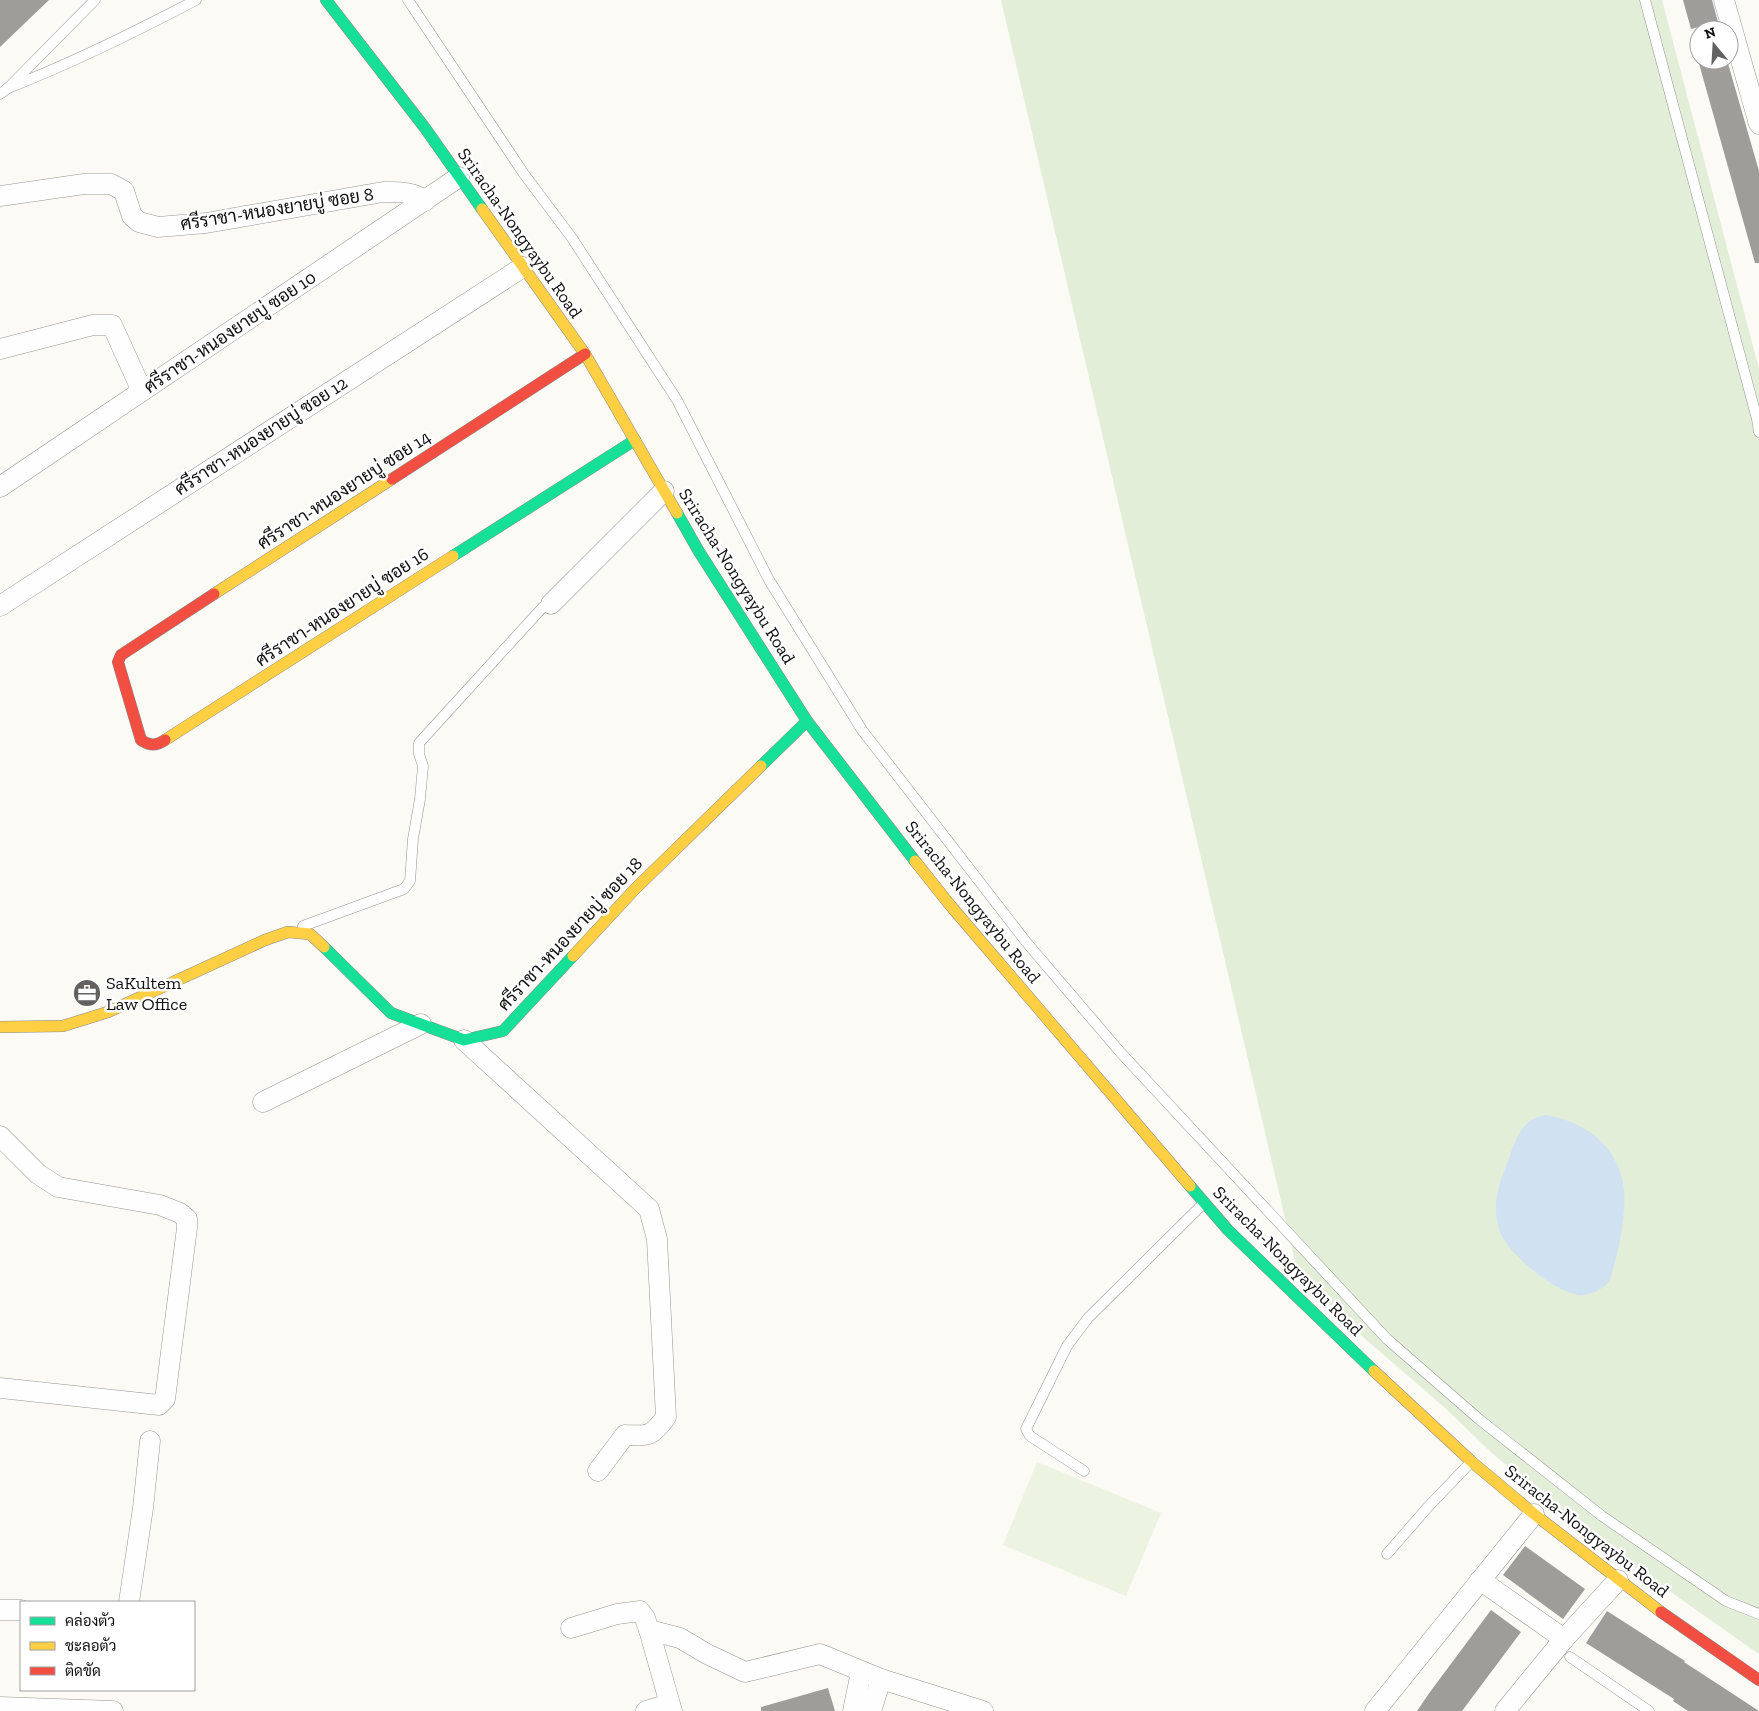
<svg xmlns="http://www.w3.org/2000/svg" width="1759" height="1711" font-family="'Zilla Slab',Sarabun,serif">
<rect width="100%" height="100%" fill="#fbfaf5"/>
<!-- green -->
<path fill="#e3eed8" d="M1001,0H1662L1759,369V1654L1605,1546L1494,1455L1444,1407L1363,1337L1298,1274Z"/>
<!-- pitch -->
<path fill="#ecf3e1" d="M1037,1462L1161,1513L1126,1596L1003,1545Z"/>
<!-- water -->
<path fill="#d0e2f1" d="M1545,1115C1580,1120 1613,1141 1622,1178C1629,1205 1619,1253 1610,1279C1608,1284 1604,1287 1600,1289C1594,1293 1585,1296 1578,1295C1554,1291 1509,1255 1500,1232C1498,1226 1496,1216 1496,1210C1495,1191 1504,1172 1510,1155C1517,1136 1523,1119 1545,1115Z"/>
<!-- building -->
<g fill="#9f9d9a">
<path d="M0,0H49L0,47Z"/>
<path d="M1683,0H1712L1718,22L1691,29Z"/>
<path d="M1698,60H1727L1759,171V263H1755Z"/>
<path d="M1525,1546L1585,1589L1563,1619L1503,1575Z"/>
<path d="M1491,1610L1521,1632L1462,1711H1417L1430,1692Z"/>
<path d="M1607,1611L1685,1661L1684,1662L1759,1711H1688L1673,1701L1674,1699L1586,1643Z"/>
<path d="M828,1688L835,1711H761V1707Z"/>
</g>
<g fill="none" stroke-linecap="round" stroke-linejoin="round">
<defs>
<g id="lane">
<path d="M408,0L524,174L572,238L677,400L769,580L862,730L1027,943L1121,1053L1387,1339L1480,1420L1602,1516L1726,1601L1759,1614"/>
<path d="M1645,0L1757,419L1759,432"/>
<path d="M8,88C73,63 135,32 196,0"/>
<path d="M0,94L8,88L95,0"/>
<path d="M303,926L404,889L410,881L413,839L420,799L423,766L419,754V743L543,607"/>
<path d="M1084,1471L1030,1436L1026,1429L1067,1346L1088,1318L1204,1203"/>
<path d="M1387,1554L1427,1508L1471,1462"/>
<path d="M1570,1657L1649,1711"/>
</g>
<g id="street">
<path d="M1724,0L1759,124"/>
<path d="M0,196L84,184H111L124,191L132,216L139,222L158,227L206,223L383,192C396,192 414,191 425,201"/>
<path d="M0,349L93,325H112L142,391"/>
<path d="M0,487L459,177"/>
<path d="M551,604L664,491"/>
<path d="M0,606L523,267"/>
<path d="M464,1040L649,1209L657,1239L666,1417C651,1437 649,1436 625,1435L598,1471"/>
<path d="M263,1102L421,1024"/>
<path d="M0,1136L38,1174L58,1187L160,1205L180,1213L187,1219V1228L165,1399L159,1405L0,1388"/>
<path d="M1480,1580L1564,1639"/>
<path d="M129,1602L143,1508L150,1441"/>
<path d="M0,1610H21"/>
<path d="M571,1628L617,1614L640,1611L645,1618L649,1630L672,1711"/>
<path d="M649,1630L680,1638L707,1654L745,1672L820,1654L881,1679L983,1711"/>
<path d="M0,1707L113,1711"/>
<path d="M646,1711L669,1704"/>
<path d="M853,1711L861,1672"/>
<path d="M871,1711L881,1679"/>
<path d="M1375,1711L1534,1514"/>
<path d="M1505,1711L1564,1639L1618,1580"/>
</g>
<g id="fast">
<path d="M326,0L425,128L482,209"/>
<path d="M677,513L698,550L807,721L915,861"/>
<path d="M453,556L635,440"/>
<path d="M761,766L807,721"/>
<path d="M324,947L391,1013L464,1040L503,1031L573,956"/>
<path d="M1190,1186L1228,1230L1374,1371"/>
</g>
<g id="slow">
<path d="M482,209L585,354L677,513"/>
<path d="M214,594L392,479"/>
<path d="M165,740L453,556"/>
<path d="M915,861L950,905L1190,1186"/>
<path d="M573,956L634,890L761,766"/>
<path d="M0,1027L63,1026L108,1012L265,940L288,932L310,934L324,947"/>
<path d="M1374,1371L1472,1462L1534,1514L1661,1612"/>
</g>
<g id="jam">
<path d="M392,479L585,354"/>
<path d="M165,740C156,746 150,746 141,740L118,662L121,655L214,594"/>
<path d="M1661,1612L1759,1680"/>
</g>
</defs>
<!-- lane casing -->
<use href="#lane" stroke="#959593" stroke-width="11"/>
<!-- street casing -->
<use href="#street" stroke="#959593" stroke-width="21"/>
<!-- fast casing -->
<use href="#fast" stroke="#8c8b89" stroke-width="12"/>
<!-- slow casing -->
<use href="#slow" stroke="#8c8b89" stroke-width="12"/>
<!-- jam casing -->
<use href="#jam" stroke="#8c8b89" stroke-width="12"/>
<!-- lane -->
<use href="#lane" stroke="#fefefe" stroke-width="10"/>
<!-- street -->
<use href="#street" stroke="#fefefe" stroke-width="20"/>
<!-- fast -->
<use href="#fast" stroke="#16e098" stroke-width="11"/>
<!-- slow -->
<use href="#slow" stroke="#ffcf43" stroke-width="11"/>
<!-- jam -->
<use href="#jam" stroke="#f24e42" stroke-width="11"/>
</g>
<!-- icons -->
<defs>
<symbol id="office-disc" viewBox="-11 -11 22 22"><circle r="9.5" fill="#626160" stroke="#fff"/><path d="M-6-3h4V-5.5h4V-3h4V5H-6ZM-1-4.5V-3h2v-1.5ZM-6 0V1H6V0Z" fill="#fff"/></symbol>
</defs>
<g fill-rule="evenodd">
<use href="#office-disc" x="71" y="977" width="32" height="32"/>
</g>
<g text-anchor="middle" dominant-baseline="central" stroke-width="5" stroke-linejoin="round" paint-order="stroke">
<!-- street labels -->
<g font-size="18" fill="#0f0f0f" stroke="#fff">
<text transform="translate(277 209) rotate(-9)">ศรีราชา-หนองยายบู่ ซอย 8</text>
<text transform="translate(520 233) rotate(55)">Sriracha-Nongyaybu Road</text>
<text transform="translate(230 332) rotate(-34)">ศรีราชา-หนองยายบู่ ซอย 10</text>
<text transform="translate(261 436) rotate(-33)">ศรีราชา-หนองยายบู่ ซอย 12</text>
<text transform="translate(344 490) rotate(-33)">ศรีราชา-หนองยายบู่ ซอย 14</text>
<text transform="translate(737 576) rotate(58)">Sriracha-Nongyaybu Road</text>
<text transform="translate(342 607) rotate(-33)">ศรีราชา-หนองยายบู่ ซอย 16</text>
<text transform="translate(973 902) rotate(51)">Sriracha-Nongyaybu Road</text>
<text transform="translate(570 934) rotate(-47)">ศรีราชา-หนองยายบู่ ซอย 18</text>
<text transform="translate(1288 1261) rotate(45)">Sriracha-Nongyaybu Road</text>
<text transform="translate(1587 1531) rotate(38)">Sriracha-Nongyaybu Road</text>
</g>
<!-- poi labels -->
<g font-size="18" fill="#0f0f0f" stroke="#fff" text-anchor="start">
<text x="106" y="983">SaKultem<tspan x="106" dy="21">Law Office</tspan></text>
</g>
</g>
<!-- legend -->
<rect x="20" y="1601" width="175" height="90" fill="#ffffff" stroke="#9f9f9f"/>
<rect x="30" y="1617" width="25" height="8" fill="#16e098" stroke="#9f9f9f"/>
<text x="65" y="1626" font-size="15" fill="#0f0f0f">คล่องตัว</text>
<rect x="30" y="1642" width="25" height="8" fill="#ffcf43" stroke="#9f9f9f"/>
<text x="65" y="1651" font-size="15" fill="#0f0f0f">ชะลอตัว</text>
<rect x="30" y="1667" width="25" height="8" fill="#f24e42" stroke="#9f9f9f"/>
<text x="65" y="1676" font-size="15" fill="#0f0f0f">ติดขัด</text>
<!-- north arrow -->
<g transform="translate(1714 45) rotate(342)"><circle r="24" fill="#ffffff" stroke="#9f9f9f"/>
<path d="M0-4L9 19L0 12L-9 19Z" fill="#626160"/>
<text y="-8" font-size="14" font-weight="bold" text-anchor="middle" fill="#0f0f0f">N</text>
</g>
</svg>
